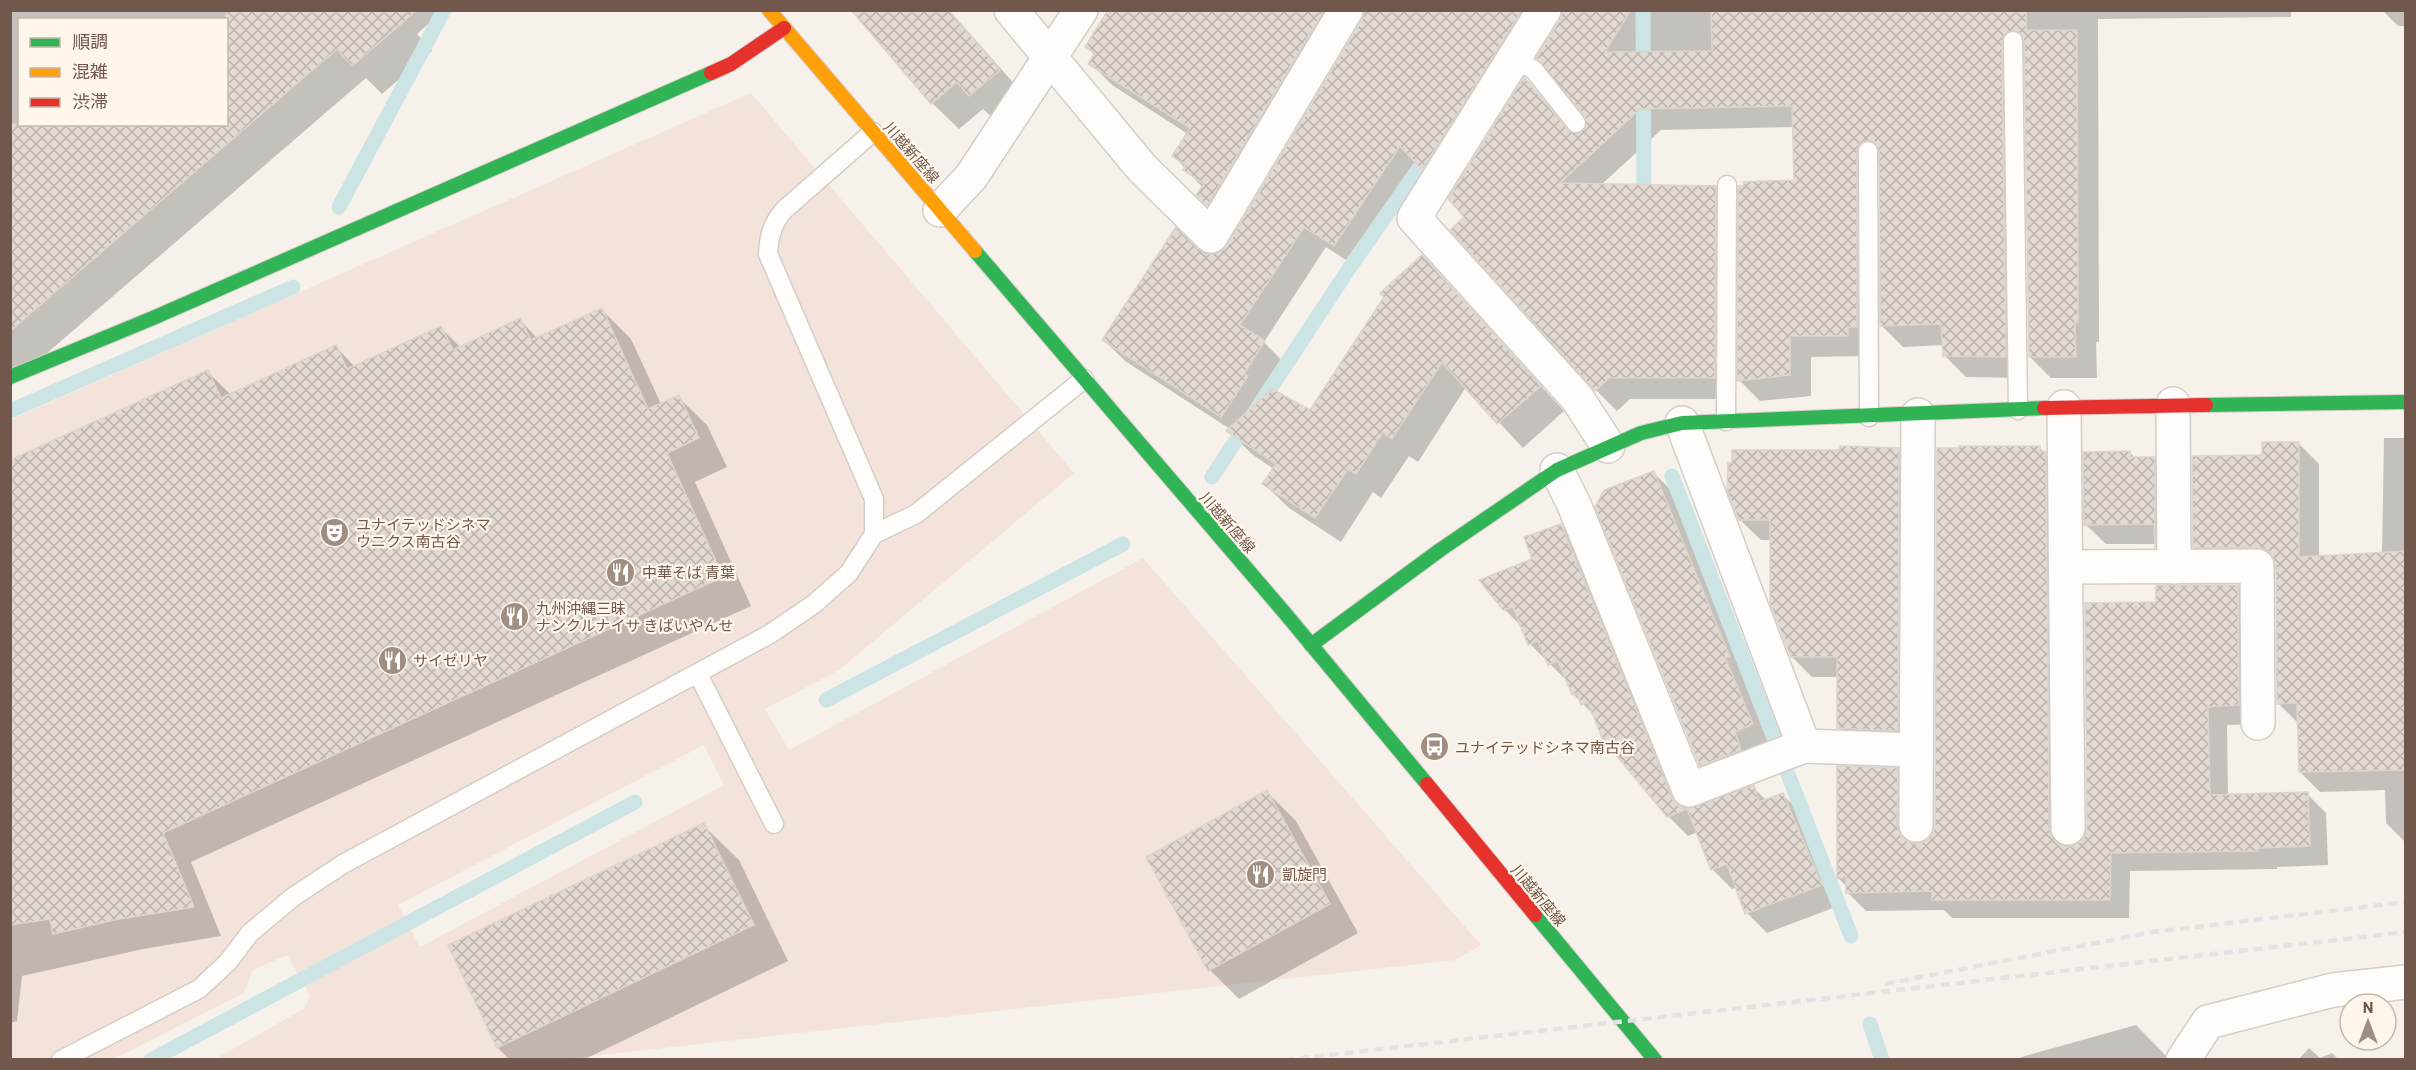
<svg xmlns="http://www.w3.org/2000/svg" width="2416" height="1070" font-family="Barlow,'Noto Sans JP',sans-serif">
<defs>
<pattern id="building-cross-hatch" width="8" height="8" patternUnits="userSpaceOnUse" patternTransform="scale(1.5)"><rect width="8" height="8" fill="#e2d9d2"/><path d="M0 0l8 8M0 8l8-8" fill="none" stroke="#bcb3ad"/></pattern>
</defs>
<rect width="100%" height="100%" fill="#f6f1ea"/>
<!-- commercial -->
<path fill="#f3e3db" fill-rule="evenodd" d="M751,93L1074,473L839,670L765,709L789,750L1143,558L1481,945L1455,960L565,1059H215L304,1009L310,995L287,955L253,970L244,993L114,1059H11L10,420ZM704,745L724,785L420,947L398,905Z"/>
<!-- shadow -->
<g fill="#0003" fill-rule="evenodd">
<path d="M10,10H444L417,34L432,51L382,94L366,78L10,385ZM20,20H226V124H20Z"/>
<path d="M853,10H949L1026,97L997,122L983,109L959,129L932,103Z"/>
<path d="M1110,10H1499L1515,21L1536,42L1444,190L1421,167L1355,266L1326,247L1264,342L1285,364L1263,398L1310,412L1422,257L1564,411L1523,448L1466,387L1418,462L1409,456L1381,498L1373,492L1341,542L1289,508L1264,484L1274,469L1253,455L1228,431L1230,429L1125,361L1104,340L1197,251L1207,256L1219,255L1228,247L1366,13L1359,14L1229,226L1198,195L1203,188L1174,156L1188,134L1112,85L1090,63L1095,55L1087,47Z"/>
<path d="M1568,10H2291V17L2098,19L2099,342H2096L2097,378H2051L2030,357L2026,56L2022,63L2027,378L1966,377L1944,355V345L1903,347L1881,325L1880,165L1877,173L1878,347L1868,348V356L1811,357V396L1760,401L1739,380L1795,182L1794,127L1661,130L1601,185L1715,187L1736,209V399H1630L1617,411L1596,390L1466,217L1524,80L1573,134L1577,136L1588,128Z"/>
<path d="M2382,10H2406V26H2398Z"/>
<path d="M602,310L631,339L661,404L678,397L707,425L727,467L695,482L751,606L191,862L221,936L143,949L22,976L17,1021L10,1023V506L208,372L231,395L336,347L355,367L441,328L461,348L520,320L538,339Z"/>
<path d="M2384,438H2406V843L2386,823L2385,790L2320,792L2300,772L2299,724L2278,703L2277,567H2214L2194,547L2264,457L2298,443L2319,464V557L2382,554Z"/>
<path d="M1841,447L1898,450L1919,470L1917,750L1859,748L1839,728V677H1812L1792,657L1771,540H1761L1740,520L1841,451Z"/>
<path d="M2039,447L2064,473L2068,849L2079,845L2086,837L2158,604L2238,586L2257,605L2258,724L2227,725L2228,796L2307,794L2326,813L2328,865L2277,867V869L2130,871L2129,918H1952L1944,910L1866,911L1847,892V887L1839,879V768L1897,770L1916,789V845L1927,842L1933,836Z"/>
<path d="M2130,452L2136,459L2154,458L2174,479L2175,565L2156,544H2106L2085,524Z"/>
<path d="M1654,473L1674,493L1750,677H1744L1773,745L1721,785L1701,765Z"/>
<path d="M1561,525L1581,545L1688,810L1753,787L1767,801L1783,795L1803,815L1841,905L1767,933L1747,913L1737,887L1732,889L1712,869L1698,832L1688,836L1668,816L1595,716L1573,694L1569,683L1530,644L1523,628L1504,609L1534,559Z"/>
<path d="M1267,792L1296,821L1358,933L1239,999L1210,970Z"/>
<path d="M703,825L739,860L788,961L583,1060H510L498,1048L450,946Z"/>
<path d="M2136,1025L2170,1060H2017L2018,1058Z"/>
<path d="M2309,1048L2320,1058L2332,1053L2339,1060H2298Z"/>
</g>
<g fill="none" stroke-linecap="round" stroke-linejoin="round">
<!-- stream -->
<g stroke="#cde4e5" stroke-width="15">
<path d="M1643,10L1644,205"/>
<path d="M339,207L444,10"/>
<path d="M10,411L293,287"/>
<path d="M1672,476L1851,936"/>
<path d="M1212,477L1350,267L1431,151"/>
<path d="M826,700L1123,544"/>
<path d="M1870,1024L1882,1060"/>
<path d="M151,1060L635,802"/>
</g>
</g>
<!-- building -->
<g fill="url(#building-cross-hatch)" stroke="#ded4cc" stroke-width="1.5">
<path d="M226,10H417L352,66L337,49L10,331V124H226Z"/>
<path d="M851,10H948L1000,70L969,96L957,82L931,104Z"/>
<path d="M1108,10H1324L1207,206L1196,195L1204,184L1183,170L1186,165L1172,156L1190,128L1088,64L1095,53L1085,47Z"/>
<path d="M1365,10H1522L1422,170L1400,146L1334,246L1304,227L1240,325L1265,341L1244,374L1248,376L1221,417L1102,340L1176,227L1198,249L1207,254L1218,253L1227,246L1362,20Z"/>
<path d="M1563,10H1631L1605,52L1712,51L1711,10H2026V30H2077L2078,322H2075L2076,357H2029L2024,41L2019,32L2012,30L2004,35L2002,41L2006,357L1943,356L1941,324L1880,326L1879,151L1874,142L1867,140L1859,145L1857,151V327H1848V336H1790V375L1737,381L1738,186H1744L1743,182L1794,180L1792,106L1640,109L1560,183L1716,186L1715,378H1609L1595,391L1450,230L1464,217L1448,199L1524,77L1568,130L1577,134L1586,128L1585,116L1536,58L1560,20Z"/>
<path d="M1422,255L1541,386L1497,424L1442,362L1392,439L1383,432L1356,474L1348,469L1315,518L1262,484L1276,464L1226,431L1272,389L1310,410L1384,297L1380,293Z"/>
<path d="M602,308L648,409L679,395L699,438L667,453L723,577L163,833L194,907L114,920L53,934L50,919L10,925V460L208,370L221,398L336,345L347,369L441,326L453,350L520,318L531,340Z"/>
<path d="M2262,442H2299V557L2406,551V770L2299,772L2297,703L2277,704L2276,566L2273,557L2267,550L2257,547L2193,548L2192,456L2262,455Z"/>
<path d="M1840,446L1899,448L1898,731L1837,728V657H1791L1770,603V520H1739L1727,490L1728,463H1732V450H1840Z"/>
<path d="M1959,446H2040V452H2046L2049,828L2052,838L2059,845L2068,847L2077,844L2084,838L2087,828L2085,603L2156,602V585H2238L2239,705L2208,707L2210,795L2308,792L2310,846L2258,848V851L2111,853L2110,900H1932V891L1846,893V876L1837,879V766L1898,768L1897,825L1900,835L1907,841L1916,844L1926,841L1932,835L1935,826L1937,448H1959Z"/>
<path d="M2130,451L2131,457H2155V548L2154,524L2084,525L2083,452Z"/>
<path d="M1654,471L1730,657H1725L1753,724L1735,732L1741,750L1700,766L1595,507L1604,490Z"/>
<path d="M1561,524L1672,798L1678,805L1687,809L1754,785L1759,802L1783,793L1822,885L1745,914L1727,864L1711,870L1687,809L1667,817L1602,738L1588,702L1581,705L1577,693L1572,695L1558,661L1548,665L1538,641L1528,645L1513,607L1503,610L1479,580L1532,559L1524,537Z"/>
<path d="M1267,790L1330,904L1208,971L1146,857Z"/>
<path d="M704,823L754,925L497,1048L448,945Z"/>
</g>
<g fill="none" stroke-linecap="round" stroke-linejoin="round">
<defs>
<g id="lane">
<path d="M2013,41L2018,410"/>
<path d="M1514,58L1534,70L1576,123"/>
<path d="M873,132L784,210C772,224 769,236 768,254L874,499V534"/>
<path d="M1868,151L1869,417"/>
<path d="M1726,421L1727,185"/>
<path d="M698,674L774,824"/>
<path d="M61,1060L199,989L228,962L250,933L293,897L343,864L770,634L814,604L849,573L874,534L916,514L1084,379"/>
</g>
<g id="street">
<path d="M1011,10L1142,168L1211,236L1346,10"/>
<path d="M1544,10L1414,218L1577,398L1608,446"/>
<path d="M940,210L971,177L1081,10"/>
<path d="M2173,404L2174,567"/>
<path d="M2064,407L2068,828"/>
<path d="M1682,423L1804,746"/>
<path d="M1557,470L1575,507L1689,790L1804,746L1916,750"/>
<path d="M2066,567L2257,566L2258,723"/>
<path d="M1916,825L1918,415"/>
<path d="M2183,1060L2208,1022L2333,990L2406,982"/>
</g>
<g id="fast">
<path d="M975,251L1284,612L1427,784"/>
<path d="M10,377L153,318L711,73"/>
<path d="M2206,405L2406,402"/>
<path d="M1311,645L1440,550L1557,470L1641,433L1682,423L2044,408"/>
<path d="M1535,915L1655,1060"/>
</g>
<path id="slow" d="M769,10L975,251"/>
<g id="jam">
<path d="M711,73L731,64L784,28"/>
<path d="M2044,408L2206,405"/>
<path d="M1427,784L1535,915"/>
</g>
</defs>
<!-- lane casing -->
<use href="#lane" stroke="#d5cec8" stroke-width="21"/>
<!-- street casing -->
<use href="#street" stroke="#d5cec8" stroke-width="36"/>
<!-- fast casing -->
<use href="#fast" stroke="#d5cdc6" stroke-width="16"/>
<!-- slow casing -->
<use href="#slow" stroke="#d5cdc6" stroke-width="16"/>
<!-- jam casing -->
<use href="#jam" stroke="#d5cdc6" stroke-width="16"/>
<!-- lane -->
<use href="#lane" stroke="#fefdfc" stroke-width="18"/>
<!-- street -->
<use href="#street" stroke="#fefdfc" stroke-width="33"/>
<!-- fast -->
<use href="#fast" stroke="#30b455" stroke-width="14"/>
<!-- slow -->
<use href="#slow" stroke="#ff9f0a" stroke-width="14"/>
<!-- jam -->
<use href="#jam" stroke="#e5322d" stroke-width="14"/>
<!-- rail -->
<g stroke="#e4e2e4" stroke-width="4.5" stroke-dasharray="9 6" stroke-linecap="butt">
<path d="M1885,984L2153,932L2406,902"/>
<path d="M1285,1060L2406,932"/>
</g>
</g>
<!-- icons -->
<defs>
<symbol id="theatre-disc" viewBox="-11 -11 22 22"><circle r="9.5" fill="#a08e83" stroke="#fef6eb"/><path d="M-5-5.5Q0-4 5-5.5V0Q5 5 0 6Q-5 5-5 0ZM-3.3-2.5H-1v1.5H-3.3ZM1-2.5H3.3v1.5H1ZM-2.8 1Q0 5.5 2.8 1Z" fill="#fff"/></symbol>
<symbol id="restaurant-disc" viewBox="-11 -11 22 22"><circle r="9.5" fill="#a08e83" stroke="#fef6eb"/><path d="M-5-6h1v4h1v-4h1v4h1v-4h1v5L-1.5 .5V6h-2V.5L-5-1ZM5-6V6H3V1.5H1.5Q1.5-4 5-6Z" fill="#fff"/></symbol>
<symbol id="bus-disc" viewBox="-11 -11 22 22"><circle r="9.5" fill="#a08e83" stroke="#fef6eb"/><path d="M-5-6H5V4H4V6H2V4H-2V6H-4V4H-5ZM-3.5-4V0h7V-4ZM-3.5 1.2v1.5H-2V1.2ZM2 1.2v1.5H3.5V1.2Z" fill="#fff"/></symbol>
</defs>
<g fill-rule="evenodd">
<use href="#theatre-disc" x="318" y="516" width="33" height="33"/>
<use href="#restaurant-disc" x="604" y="556" width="33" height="33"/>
<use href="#restaurant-disc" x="498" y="600" width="33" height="33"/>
<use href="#restaurant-disc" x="376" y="644" width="33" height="33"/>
<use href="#bus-disc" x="1418" y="730" width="33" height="33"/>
<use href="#restaurant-disc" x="1244" y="858" width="33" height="33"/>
</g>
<g text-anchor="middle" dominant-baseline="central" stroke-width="4.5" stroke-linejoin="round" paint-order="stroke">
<!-- street labels -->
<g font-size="15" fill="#72584c" stroke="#fef6eb">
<text transform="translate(912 152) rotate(49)">川越新座線</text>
<text transform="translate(1228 522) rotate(49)">川越新座線</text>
<text transform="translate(1539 895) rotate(50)">川越新座線</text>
</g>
<!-- poi labels -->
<g font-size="15" fill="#72584c" stroke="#fef6eb" text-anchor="start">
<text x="356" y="524">ユナイテッドシネマ<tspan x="356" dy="17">ウニクス南古谷</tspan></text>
<text x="642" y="572">中華そば 青葉</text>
<text x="536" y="608">九州沖縄三昧<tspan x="536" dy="17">ナンクルナイサ きばいやんせ</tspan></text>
<text x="413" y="660">サイゼリヤ</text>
<text x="1455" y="747">ユナイテッドシネマ南古谷</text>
<text x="1282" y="874">凱旋門</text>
</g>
</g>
<!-- border -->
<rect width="2416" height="1070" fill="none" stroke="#72584c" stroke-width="24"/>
<!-- legend -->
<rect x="18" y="18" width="210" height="108" fill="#fef6eb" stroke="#c6b7ab" stroke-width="1.5"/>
<rect x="30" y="38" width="30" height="9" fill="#30b455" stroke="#c6b7ab" stroke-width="1.5"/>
<text x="72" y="48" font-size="18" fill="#72584c">順調</text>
<rect x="30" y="68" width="30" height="9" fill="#ff9f0a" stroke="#c6b7ab" stroke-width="1.5"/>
<text x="72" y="78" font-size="18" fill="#72584c">混雑</text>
<rect x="30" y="98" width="30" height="9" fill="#e5322d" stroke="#c6b7ab" stroke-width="1.5"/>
<text x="72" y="108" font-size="18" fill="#72584c">渋滞</text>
<!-- north arrow -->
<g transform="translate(2368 1022)"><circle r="28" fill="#fef6eb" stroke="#c6b7ab" stroke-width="1.5"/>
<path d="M0-4.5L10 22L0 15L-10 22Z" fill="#a08e83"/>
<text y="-9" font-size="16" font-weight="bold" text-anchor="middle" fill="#72584c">N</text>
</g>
</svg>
